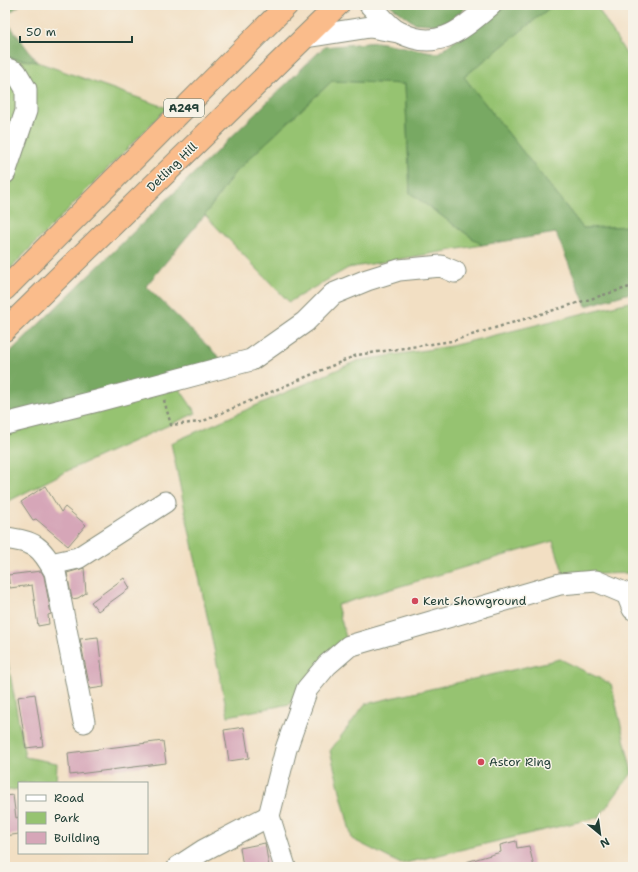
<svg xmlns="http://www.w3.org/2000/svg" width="638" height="872" font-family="'Shantell Sans',sans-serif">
<rect width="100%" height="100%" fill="#f7f3e8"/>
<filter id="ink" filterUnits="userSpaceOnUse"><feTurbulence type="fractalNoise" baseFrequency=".025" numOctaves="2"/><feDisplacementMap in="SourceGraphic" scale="8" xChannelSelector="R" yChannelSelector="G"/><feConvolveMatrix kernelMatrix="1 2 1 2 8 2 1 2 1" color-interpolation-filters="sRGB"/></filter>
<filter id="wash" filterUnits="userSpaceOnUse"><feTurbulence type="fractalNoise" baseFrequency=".012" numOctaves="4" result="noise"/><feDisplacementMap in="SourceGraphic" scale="16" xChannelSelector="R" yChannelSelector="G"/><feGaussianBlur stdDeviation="0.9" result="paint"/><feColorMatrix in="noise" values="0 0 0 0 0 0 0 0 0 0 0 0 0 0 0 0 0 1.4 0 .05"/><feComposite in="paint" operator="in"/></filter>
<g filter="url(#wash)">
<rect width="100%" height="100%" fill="#f2dfc3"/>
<!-- green -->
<g fill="#96c371" stroke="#5a8052">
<path d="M553,5H596L633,65V226L583,228L464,77Z"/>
<path d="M5,57L37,62L167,108L5,274Z"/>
<path d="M332,81L405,84L410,193L482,245L348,268L289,302L205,215L235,172Z"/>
<path d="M633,301V573L564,575L553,541L337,605L347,641L335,647L290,704L228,716L171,443L357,361L451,346Z"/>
<path d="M179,388L196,413L71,469L5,503V432Z"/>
<path d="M5,646L25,757L57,763L56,783H19V789L5,791Z"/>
<path d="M560,659L611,684L613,691L632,773L599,817L401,864L352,839L330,751L365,704Z"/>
</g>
<!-- forest -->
<g fill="#78a963" stroke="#4c734c">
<path d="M5,5H20L5,16Z"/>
<path d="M390,5H469L445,25L414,23Z"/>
<path d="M503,5H553L464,77L583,228L633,226V292L586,306L556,233L482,245L410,193L405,84L332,81L235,172L205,215L146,286L226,364L5,418V357L324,47L377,42L438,53Z"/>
<path d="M5,19L37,62L5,57Z"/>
</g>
<g id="blocks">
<!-- building -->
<g fill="#d6a6b8">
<path d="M45,486L61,512L65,507L86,525L68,546L36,519L33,520L21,502Z"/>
<path d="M84,568L86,593L78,598L72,599L67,573Z"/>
<path d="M41,571L44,576L51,614L48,615L49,624L38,626L32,585L10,588L8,575Z"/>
<path d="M124,578L130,588L98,611L91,602Z"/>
<path d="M98,637L104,687L90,689L80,639Z"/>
<path d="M35,694L43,746L26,748L18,697Z"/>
<path d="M244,727L249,758L229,761L224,730Z"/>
<path d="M163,741L166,763L70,775L68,753Z"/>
<path d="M13,795L16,818L19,817V834L5,836V796Z"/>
<path d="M516,841L517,848L529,846L534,867H466V862L501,852L500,845Z"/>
<path d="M265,843L269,867H243L240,848Z"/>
</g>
</g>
</g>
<g filter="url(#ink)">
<use href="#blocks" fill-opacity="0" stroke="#888e7c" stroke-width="1"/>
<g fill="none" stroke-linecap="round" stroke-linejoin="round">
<defs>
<g id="minor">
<path d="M370,5C379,13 388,27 399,32C438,53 462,29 491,5"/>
<path d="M306,37L370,27L398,32"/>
<path d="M5,68L16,72L26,89V111L5,173"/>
<path d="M5,424L97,401L251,360L305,322L333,294L367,280L399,270L441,266L455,272"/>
<path d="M5,538C35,542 40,545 55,572L84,722"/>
<path d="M51,564L78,558L165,502"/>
<path d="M178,867L204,850L269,816"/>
<path d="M285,867L269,816L286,749L307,689L327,665L349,646L560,584L596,581L627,594L633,609"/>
</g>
<g id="highway">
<path d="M5,289L287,5"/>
<path d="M5,330L338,5"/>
</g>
</defs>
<!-- minor casing -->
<use href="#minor" stroke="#888e7c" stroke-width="23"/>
<!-- highway casing -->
<use href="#highway" stroke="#888e7c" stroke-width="24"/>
<!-- path -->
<path stroke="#888e7c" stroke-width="2.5" stroke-dasharray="3 3" stroke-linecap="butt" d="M164,400L171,425L201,422L357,355L452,341L633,286"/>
<!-- minor -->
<use href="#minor" stroke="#fff" stroke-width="21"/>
<!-- highway -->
<use href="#highway" stroke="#fabc8b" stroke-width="22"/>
</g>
</g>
<!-- markers -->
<g fill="#d1495b" stroke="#f7f3e8" stroke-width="1.5">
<circle cx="415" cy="601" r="4"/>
<circle cx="481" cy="762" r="4"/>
</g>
<g text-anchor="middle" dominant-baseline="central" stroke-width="3" stroke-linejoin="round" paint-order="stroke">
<!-- shield labels -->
<rect fill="#f7f3e8" stroke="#60746a" stroke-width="1" x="164" y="99" width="40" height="18" rx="3"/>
<g font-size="11" font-weight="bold" fill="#1f3d34">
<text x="184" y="108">A249</text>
</g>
<!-- street labels -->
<g font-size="12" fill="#1f3d34" stroke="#f7f3e8">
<text transform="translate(172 167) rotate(-44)">Detling Hill</text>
</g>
<!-- poi labels -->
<g font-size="12" fill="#1f3d34" stroke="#f7f3e8" text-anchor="start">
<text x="423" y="601">Kent Showground</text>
<text x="489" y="762">Astor Ring</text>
</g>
</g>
<!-- margin -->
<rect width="638" height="872" fill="none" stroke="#f7f3e8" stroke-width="20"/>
<!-- legend -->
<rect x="18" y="782" width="130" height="72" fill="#f7f3e8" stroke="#a1aaa0"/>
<rect x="26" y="795" width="20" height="6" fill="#ffffff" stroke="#a1aaa0"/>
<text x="54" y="802" font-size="12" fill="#1f3d34">Road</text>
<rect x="26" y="812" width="20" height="12" fill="#96c371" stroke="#a1aaa0"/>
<text x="54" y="822" font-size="12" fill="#1f3d34">Park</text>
<rect x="26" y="832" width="20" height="12" fill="#d6a6b8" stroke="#a1aaa0"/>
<text x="54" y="842" font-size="12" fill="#1f3d34">Building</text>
<!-- north arrow -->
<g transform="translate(600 834) rotate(151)" stroke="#f7f3e8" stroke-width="3" paint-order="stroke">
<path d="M0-3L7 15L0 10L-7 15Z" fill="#1f3d34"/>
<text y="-6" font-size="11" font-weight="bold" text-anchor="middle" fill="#1f3d34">N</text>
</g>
<!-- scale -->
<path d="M20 36v6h112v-6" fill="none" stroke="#1f3d34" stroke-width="2"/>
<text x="26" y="36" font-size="12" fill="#1f3d34" stroke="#f7f3e8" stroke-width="3" paint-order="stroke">50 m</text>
</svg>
